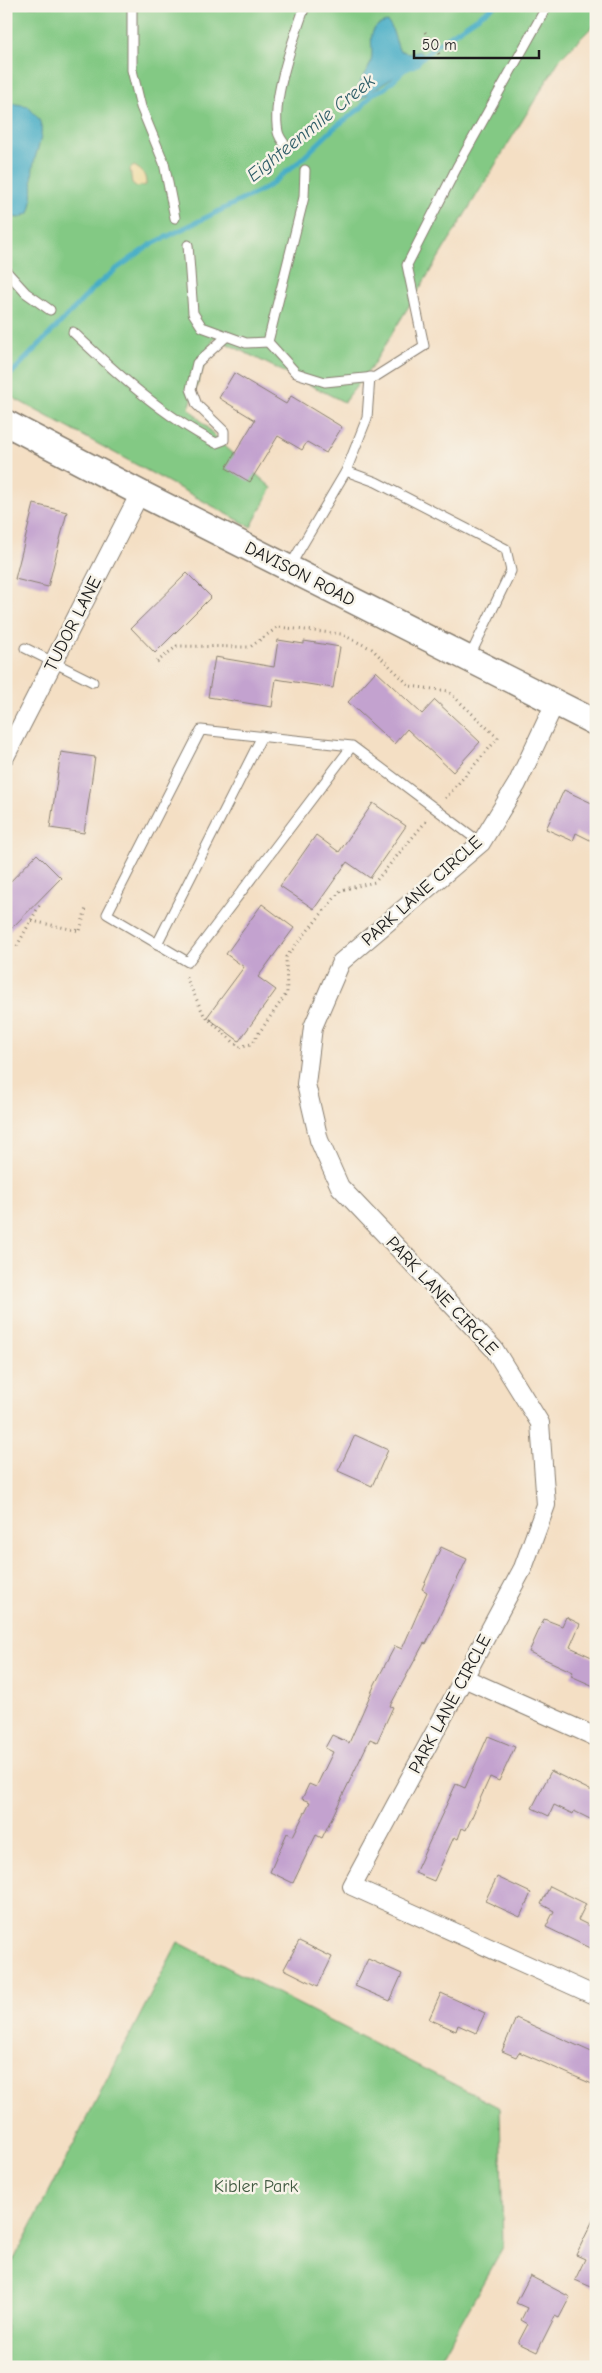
<svg xmlns="http://www.w3.org/2000/svg" width="602" height="2373" font-family="'Comic Neue',sans-serif">
<rect width="100%" height="100%" fill="#f7f3e8"/>
<filter id="ink" filterUnits="userSpaceOnUse"><feTurbulence type="fractalNoise" baseFrequency=".02" numOctaves="2"/><feDisplacementMap in="SourceGraphic" scale="10" xChannelSelector="R" yChannelSelector="G"/><feConvolveMatrix kernelMatrix="1 2 1 2 8 2 1 2 1" color-interpolation-filters="sRGB"/></filter>
<filter id="wash" filterUnits="userSpaceOnUse"><feTurbulence type="fractalNoise" baseFrequency=".0096" numOctaves="4" result="noise"/><feDisplacementMap in="SourceGraphic" scale="20" xChannelSelector="R" yChannelSelector="G"/><feGaussianBlur stdDeviation="1.12" result="paint"/><feColorMatrix in="noise" values="0 0 0 0 0 0 0 0 0 0 0 0 0 0 0 0 0 1.4 0 .05"/><feComposite in="paint" operator="in"/></filter>
<g filter="url(#wash)">
<rect width="100%" height="100%" fill="#f4dfc4"/>
<!-- green -->
<g fill="#83c984" stroke="#507250">
<path d="M6,6H596V23L560,59L371,368L344,402L214,337L189,408L226,448L272,488L251,527L6,394Z"/>
<path d="M178,1942L500,2108L503,2247L436,2367H6V2275Z"/>
</g>
<!-- sand -->
<path fill="#eeda9e" stroke="#857b5d" d="M134,166C143,171 146,175 146,185L137,187L132,183L130,169Z"/>
<!-- water -->
<g fill="#47adc6" stroke="#326471">
<path d="M387,22L391,26L399,50L410,54L419,51L425,56L358,101C355,78 366,80 371,61C375,45 363,27 387,22Z"/>
<path d="M10,103L28,106C31,111 38,116 40,122C45,136 35,153 33,167C31,183 35,198 29,213L19,218L6,216V104Z"/>
</g>
<g fill="none" stroke-linecap="round" stroke-linejoin="round">
<!-- stream -->
<path stroke="#47adc6" stroke-width="5" d="M6,379L96,286L115,270L150,245L266,188L301,160L334,128L361,108L372,94L385,88L404,70L417,64C420,56 429,56 432,48L494,6"/>
</g>
<g id="blocks">
<!-- building -->
<g fill="#c3a2cf">
<path d="M234,373L286,404L291,396L342,427L326,453L307,442L302,450L278,436L250,482L226,468L255,420L219,398Z"/>
<path d="M34,504L67,512L48,587L15,579Z"/>
<path d="M187,573L211,597L155,653L131,628Z"/>
<path d="M278,640L304,644V641L340,647L333,688L276,679L272,707L208,697L215,657L274,667Z"/>
<path d="M376,671L422,714L435,700L480,742L453,772L407,729L394,744L348,702Z"/>
<path d="M61,752L95,757L84,833L50,828Z"/>
<path d="M564,790L596,805V843L576,833L573,841L546,829Z"/>
<path d="M373,803L406,826L370,878L347,862L314,909L280,886L316,835L339,852Z"/>
<path d="M37,854L61,878L6,934V886Z"/>
<path d="M262,904L294,928L258,977L276,990L239,1041L207,1017L244,967L226,954Z"/>
<path d="M355,1435L388,1450L372,1486L338,1471Z"/>
<path d="M441,1547L467,1559L426,1644L424,1643L390,1706L393,1707L377,1742L370,1739L322,1838L316,1835L293,1883L270,1872L287,1833L293,1836L310,1802L302,1799L309,1784L316,1787L333,1752L325,1748L332,1735L349,1743L375,1684L395,1646L402,1649L427,1592L422,1589Z"/>
<path d="M566,1617L580,1624L570,1647L596,1659V1687L571,1676L573,1672L529,1652L544,1619L562,1626Z"/>
<path d="M488,1736L515,1747L499,1781L490,1777L466,1830L462,1828L458,1839L454,1837L434,1881L415,1873L456,1784L465,1788Z"/>
<path d="M551,1771L596,1793V1822L574,1811L573,1814L554,1805L549,1816L532,1808Z"/>
<path d="M497,1877L531,1893L520,1917L485,1901Z"/>
<path d="M550,1886L586,1904L578,1920L596,1929V1951L546,1927L554,1911L541,1904Z"/>
<path d="M299,1941L332,1957L318,1986L284,1969Z"/>
<path d="M368,1959L402,1974L390,2001L355,1986Z"/>
<path d="M441,1993L485,2013L476,2033L458,2025L456,2031L429,2019Z"/>
<path d="M516,2018L596,2054V2075L592,2084L519,2052L516,2057L502,2051Z"/>
<path d="M596,2214V2289L575,2280L585,2259L576,2255Z"/>
<path d="M530,2276L570,2297L559,2318L555,2316L537,2352L518,2343L528,2324L521,2320L527,2308L516,2303Z"/>
</g>
</g>
</g>
<g filter="url(#ink)">
<use href="#blocks" fill-opacity="0" stroke="#887e70" stroke-width="1"/>
<g fill="none" stroke-linecap="round" stroke-linejoin="round">
<defs>
<g id="lane">
<path d="M132,6V70L141,107L164,163L175,218"/>
<path d="M286,146C283,142 279,137 278,132C271,99 294,38 305,6"/>
<path d="M188,245L193,313L202,327L246,343L268,342L304,197L305,170"/>
<path d="M6,271L26,293L50,310"/>
<path d="M73,332C116,373 163,416 216,443L224,440V431L197,405L191,389L197,363L226,337"/>
<path d="M268,342L296,373L325,382L375,377L424,346L407,265L457,167L547,6"/>
<path d="M346,471L367,418L370,377"/>
<path d="M290,566L346,471L376,482L506,549L511,571L469,658"/>
<path d="M25,648L93,682"/>
<path d="M352,746L188,962L107,914L201,730L352,746L481,843"/>
<path d="M157,944L262,736"/>
</g>
<g id="street">
<path d="M555,703L517,784L481,843L341,962L313,1027L306,1084L319,1140L340,1187L494,1349L540,1423L546,1505L523,1568L352,1886L596,1996"/>
<path d="M6,755L140,493"/>
<path d="M464,1678L596,1737"/>
</g>
<path id="secondary" d="M6,423L140,493L596,723"/>
</defs>
<!-- lane casing -->
<use href="#lane" stroke="#887e70" stroke-width="11"/>
<!-- street casing -->
<use href="#street" stroke="#887e70" stroke-width="20"/>
<!-- secondary casing -->
<use href="#secondary" stroke="#887e70" stroke-width="28"/>
<!-- path -->
<g stroke="#887e70" stroke-width="3" stroke-dasharray="1 4" stroke-linecap="butt">
<path d="M425,32L439,54"/>
<path d="M157,662L177,646L250,647L278,627L341,634L372,649L410,686L448,691L498,738L444,800"/>
<path d="M32,921L80,931L86,908"/>
<path d="M17,946L40,904"/>
<path d="M186,977L204,1015L239,1047L251,1044L287,993L286,957L341,890L375,882L428,819"/>
</g>
<!-- lane -->
<use href="#lane" stroke="#fff" stroke-width="9"/>
<!-- street -->
<use href="#street" stroke="#fff" stroke-width="18"/>
<!-- secondary -->
<use href="#secondary" stroke="#fff" stroke-width="25"/>
</g>
</g>
<g text-anchor="middle" dominant-baseline="central" stroke-width="5" stroke-linejoin="round" paint-order="stroke">
<!-- street labels -->
<g font-size="18" fill="#1c1c1c" stroke="#f7f3e8">
<text transform="translate(300 574) rotate(27)">DAVISON ROAD</text>
<text transform="translate(73 624) rotate(-63)">TUDOR LANE</text>
<text transform="translate(422 891) rotate(-42)">PARK LANE CIRCLE</text>
<text transform="translate(442 1296) rotate(47)">PARK LANE CIRCLE</text>
<text transform="translate(450 1704) rotate(-62)">PARK LANE CIRCLE</text>
</g>
<!-- park labels -->
<g font-size="18" fill="#405940" stroke="#f7f3e8">
<text x="256" y="2186">Kibler Park</text>
</g>
<!-- water labels -->
<g font-size="19" font-style="italic" fill="#2f5d68" stroke="#f7f3e8">
<text transform="translate(311 128) rotate(-39)">Eighteenmile Creek</text>
</g>
</g>
<!-- margin -->
<rect width="602" height="2373" fill="none" stroke="#f7f3e8" stroke-width="25"/>
<!-- scale -->
<path d="M414 50v8h125v-8" fill="none" stroke="#1c1c1c" stroke-width="2.5"/>
<text x="422" y="50" font-size="15" fill="#1c1c1c" stroke="#f7f3e8" stroke-width="4" paint-order="stroke">50 m</text>
</svg>
